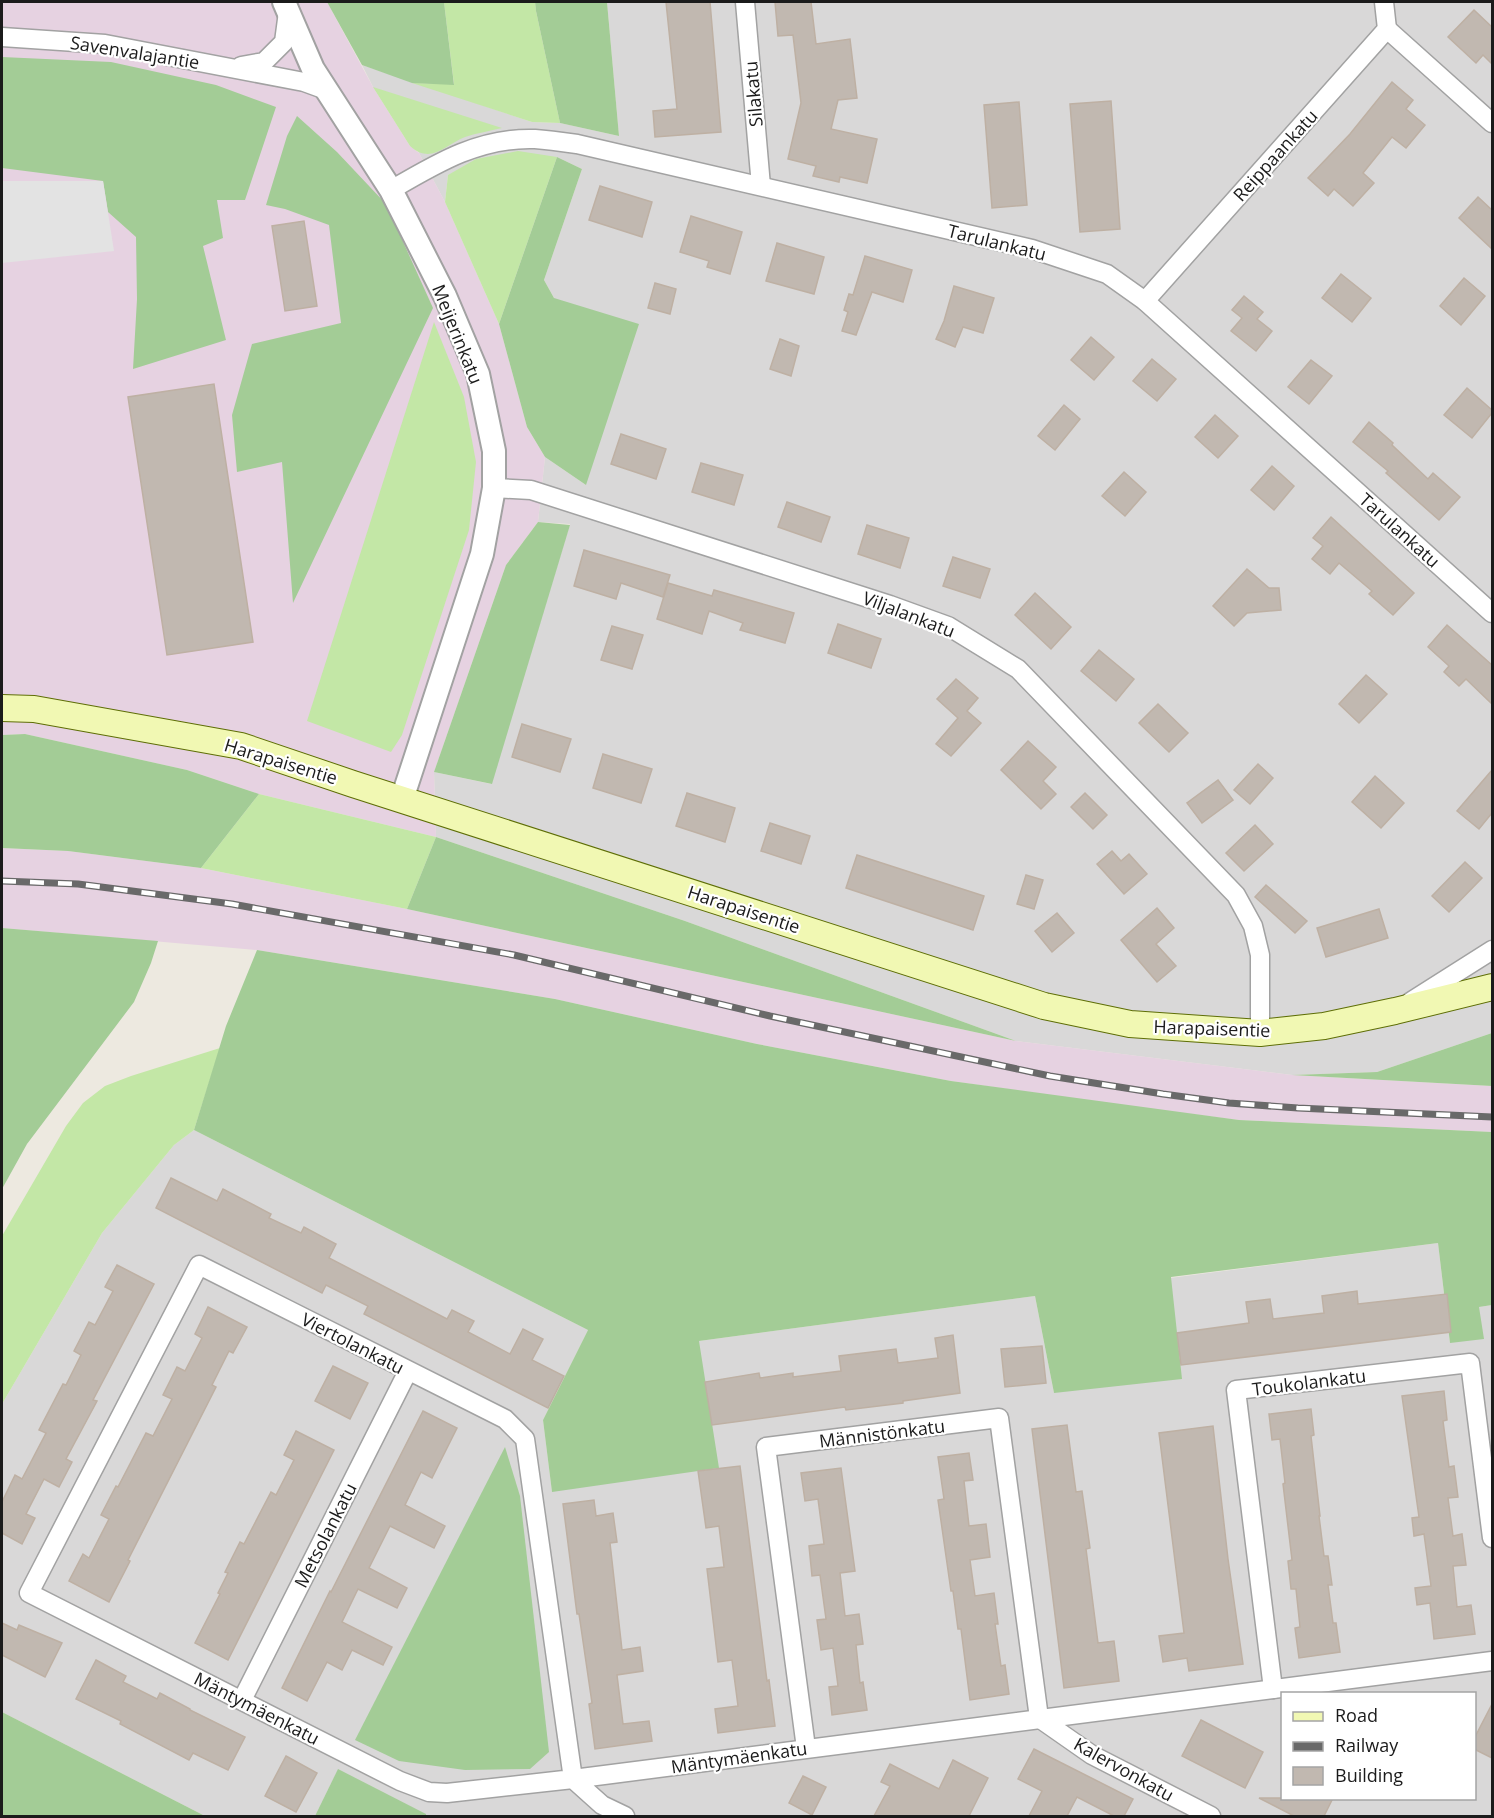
<svg xmlns="http://www.w3.org/2000/svg" width="1494" height="1818" font-family="'Open Sans',sans-serif">
<rect width="100%" height="100%" fill="#ede9e0"/>
<!-- residential -->
<g fill="#d9d8d8" fill-rule="evenodd">
<path d="M607,2H1492V1033L1377,1072L1292,1075L1016,1041L685,921L436,837L434,772L491,784L570,524L538,522L545,457L586,485L554,298L544,280L582,169L557,157L448,175L445,202L419,153L373,87L362,65L532,122L560,123L619,136Z"/>
<path d="M194,1130L588,1330L543,1420L552,1492L699,1341L1035,1296L1054,1393L1170,1278L1438,1243L1450,1343L1479,1307L1492,1305V1816H426L425,1814L338,1770L315,1816H205L2,1712V1404L102,1233L174,1145ZM1282,1694H1474V1798H1282Z"/>
</g>
<!-- industrial -->
<g fill="#e6d2e1">
<path d="M2,2H327L373,87L410,146L419,153L445,202L499,324L527,427L545,457L538,522L506,565L434,772L436,837L259,794L187,770L25,734L2,735Z"/>
<path d="M2,848L68,851L201,868L407,909L1016,1041L1292,1075L1492,1086V1132L1239,1120L1143,1108L951,1081L757,1044L555,999L257,950L2,928Z"/>
</g>
<!-- grass -->
<g fill="#c3e7a6">
<path d="M444,2H535L536,11L560,123L532,122L412,83L454,84Z"/>
<path d="M373,87L502,128C490,131 477,133 465,137C445,145 431,165 410,146Z"/>
<path d="M518,151L557,157L499,324L445,202L448,175L476,159Z"/>
<path d="M434,322L464,397L476,462L469,530L402,735L391,752L307,721Z"/>
<path d="M259,794L436,837L407,909L201,868Z"/>
<path d="M220,1048L194,1130L174,1145L102,1233L2,1404V1236L66,1126L83,1103L105,1086L131,1076Z"/>
</g>
<!-- forest -->
<g fill="#a3cc96">
<path d="M327,2H444L454,85L412,83L362,65Z"/>
<path d="M535,2H607L619,136L560,123L536,11Z"/>
<path d="M2,57L111,62L216,85L276,107L245,200H217L223,238L203,246L226,340L133,369L137,299L136,237L108,212L103,181L2,168Z"/>
<path d="M297,116L337,152L386,204L433,308L293,603L282,462L237,472L232,415L252,344L341,323L329,225L285,209L266,205L287,136Z"/>
<path d="M557,157L582,169L544,280L554,298L639,324L586,485L545,457L527,427L499,324Z"/>
<path d="M538,522L570,525L492,784L434,772L506,565Z"/>
<path d="M25,734L187,770L259,794L201,868L68,851L2,848V735Z"/>
<path d="M436,837L685,921L1016,1041L407,909Z"/>
<path d="M2,928L158,941L151,963L134,1002L27,1144L2,1189Z"/>
<path d="M257,950L555,999L757,1044L951,1081L1239,1120L1492,1132V1305L1479,1307L1484,1339L1450,1343L1438,1243L1171,1277L1182,1379L1054,1393L1035,1296L699,1341L719,1468L552,1492L543,1420L588,1330L194,1130L226,1026Z"/>
<path d="M1492,1033V1086L1292,1075L1377,1072Z"/>
<path d="M505,1447L520,1496L549,1752L530,1769L465,1770L399,1761L355,1740Z"/>
<path d="M2,1712L205,1816H2Z"/>
<path d="M338,1769L426,1814V1816H315Z"/>
</g>
<!-- parking -->
<path fill="#e3e3e3" d="M2,181H103L114,251L2,263Z"/>
<!-- building -->
<g fill="#c1b8b0" stroke="#beb0a3" stroke-width="1.5">
<path d="M666,2H710L721,132L655,137L653,111L677,109Z"/>
<path d="M775,2H811L816,44L850,39L857,98L838,100L831,129L877,139L867,183L840,177L839,182L813,176L816,166L788,159L801,103L793,35L778,36Z"/>
<path d="M1474,10L1492,27V64L1483,55L1476,63L1448,37Z"/>
<path d="M1392,82L1413,100L1406,109L1425,125L1406,148L1392,137L1363,173L1374,183L1353,206L1334,189L1328,196L1308,178L1350,134Z"/>
<path d="M1111,101L1120,229L1080,232L1070,104Z"/>
<path d="M1019,102L1027,205L992,208L984,105Z"/>
<path d="M600,186L652,202L642,237L589,220Z"/>
<path d="M1478,197L1492,210V249L1459,218Z"/>
<path d="M691,216L742,232L730,274L707,267L709,261L680,252Z"/>
<path d="M304,221L317,306L285,311L272,226Z"/>
<path d="M777,243L824,257L814,294L766,281Z"/>
<path d="M865,256L912,270L903,302L872,292L856,335L842,331L848,312L844,310L849,294L853,295Z"/>
<path d="M1341,274L1371,298L1352,322L1322,298Z"/>
<path d="M1464,278L1485,296L1461,325L1440,306Z"/>
<path d="M655,283L676,289L670,314L648,308Z"/>
<path d="M954,286L994,298L983,333L963,327L955,347L936,339L944,321Z"/>
<path d="M1244,296L1263,312L1257,319L1272,331L1256,351L1231,331L1242,318L1232,310Z"/>
<path d="M1091,337L1114,357L1094,380L1071,360Z"/>
<path d="M780,339L799,346L791,376L770,369Z"/>
<path d="M1152,359L1176,379L1157,401L1133,381Z"/>
<path d="M1311,360L1332,376L1309,404L1288,387Z"/>
<path d="M214,384L253,642L167,655L128,397Z"/>
<path d="M1467,388L1492,410V413L1472,438L1444,415Z"/>
<path d="M1064,405L1080,419L1055,450L1038,436Z"/>
<path d="M1215,415L1238,436L1218,458L1195,437Z"/>
<path d="M1369,422L1393,443L1392,445L1428,479L1433,473L1460,497L1439,520L1386,473L1388,471L1353,442Z"/>
<path d="M621,434L666,449L656,479L611,464Z"/>
<path d="M701,463L743,475L734,505L692,492Z"/>
<path d="M1272,466L1294,486L1274,510L1251,490Z"/>
<path d="M1124,472L1146,492L1125,516L1102,496Z"/>
<path d="M787,502L830,517L821,542L778,527Z"/>
<path d="M1331,517L1414,593L1393,615L1369,594L1372,591L1339,563L1330,574L1312,559L1323,546L1313,538Z"/>
<path d="M867,525L909,538L900,568L858,554Z"/>
<path d="M584,550L670,575L663,597L621,583L616,599L574,586Z"/>
<path d="M953,557L990,569L980,598L943,586Z"/>
<path d="M1247,569L1269,588H1279L1281,610L1247,613L1234,626L1213,606Z"/>
<path d="M668,583L712,596L714,590L794,613L785,643L740,630L743,623L709,611L702,634L657,619Z"/>
<path d="M1035,593L1071,627L1051,649L1015,615Z"/>
<path d="M838,624L881,639L871,668L828,653Z"/>
<path d="M1447,625L1492,665V704L1466,679L1459,686L1444,672L1449,666L1428,647Z"/>
<path d="M612,626L643,635L632,669L601,660Z"/>
<path d="M1099,650L1134,679L1116,701L1081,671Z"/>
<path d="M1366,675L1387,694L1359,723L1339,704Z"/>
<path d="M956,679L978,698L967,711L981,723L951,756L936,744L958,718L937,699Z"/>
<path d="M1158,704L1188,733L1169,752L1139,723Z"/>
<path d="M522,724L571,739L560,772L512,757Z"/>
<path d="M1028,741L1056,767L1043,781L1056,794L1041,809L1001,770Z"/>
<path d="M603,754L652,769L641,803L593,788Z"/>
<path d="M1258,764L1273,778L1250,804L1234,790Z"/>
<path d="M1492,770V813L1479,829L1457,811Z"/>
<path d="M1375,776L1404,803L1381,828L1352,802Z"/>
<path d="M1218,780L1233,800L1202,823L1187,803Z"/>
<path d="M687,793L735,808L725,842L676,826Z"/>
<path d="M1085,793L1107,815L1093,829L1071,807Z"/>
<path d="M770,823L810,836L801,864L761,851Z"/>
<path d="M1255,825L1273,844L1244,871L1226,853Z"/>
<path d="M1112,851L1121,861L1129,854L1147,874L1124,894L1097,864Z"/>
<path d="M857,855L984,896L973,930L846,888Z"/>
<path d="M1465,862L1482,878L1449,912L1432,896Z"/>
<path d="M1026,875L1043,880L1034,909L1017,904Z"/>
<path d="M1266,885L1307,921L1295,933L1255,897Z"/>
<path d="M1157,908L1174,928L1156,944L1176,966L1157,982L1121,940Z"/>
<path d="M1379,909L1388,938L1326,957L1317,928Z"/>
<path d="M1057,913L1074,933L1052,952L1035,931Z"/>
<path d="M171,1178L217,1201L223,1189L271,1214L269,1218L301,1233L304,1227L336,1244L329,1258L447,1319L452,1310L474,1321L468,1332L510,1354L523,1329L543,1339L532,1360L564,1376L548,1408L364,1314L368,1306L326,1285L322,1293L156,1208Z"/>
<path d="M117,1265L154,1284L93,1400L97,1401L66,1459L72,1462L59,1487L44,1479L26,1514L35,1518L22,1544L2,1533V1502L15,1475L22,1479L46,1433L39,1430L63,1384L66,1385L81,1355L74,1351L89,1322L95,1325L113,1291L105,1287Z"/>
<path d="M1357,1291L1358,1304L1447,1294L1451,1332L1181,1365L1177,1333L1249,1323L1246,1302L1270,1299L1273,1319L1324,1313L1322,1296Z"/>
<path d="M208,1307L247,1327L233,1353L229,1351L212,1385L216,1387L128,1560L130,1561L109,1602L69,1581L83,1554L89,1558L109,1519L101,1515L116,1486L118,1487L146,1433L153,1436L172,1399L163,1395L177,1367L185,1371L202,1338L195,1334Z"/>
<path d="M953,1335L960,1393L903,1401V1403L846,1410L845,1407L712,1425L705,1382L759,1373L760,1378L793,1373V1377L841,1371L839,1356L896,1349L898,1363L938,1358L935,1338Z"/>
<path d="M1042,1346L1046,1383L1005,1387L1001,1349Z"/>
<path d="M333,1366L368,1383L350,1419L315,1401Z"/>
<path d="M1444,1391L1447,1420L1443,1421L1449,1467L1454,1466L1458,1497L1448,1498L1453,1536L1462,1534L1466,1565L1453,1566L1457,1607L1471,1605L1475,1634L1434,1639L1430,1603L1417,1605L1415,1588L1431,1586L1424,1534L1414,1536L1412,1518L1419,1517L1402,1396Z"/>
<path d="M1311,1409L1314,1435L1311,1436L1320,1516H1319L1324,1556H1328L1332,1585H1328L1333,1623H1336L1340,1652L1299,1658L1295,1628L1300,1627L1296,1589H1291L1288,1561L1292,1560L1283,1484L1285,1483L1280,1439L1272,1440L1269,1414Z"/>
<path d="M423,1411L457,1428L432,1478L421,1472L405,1505L445,1526L434,1548L390,1526L369,1568L407,1588L397,1608L358,1589L342,1622L392,1647L383,1665L352,1650L342,1670L327,1662L307,1701L282,1688L330,1591L331,1592Z"/>
<path d="M1067,1425L1076,1492L1082,1491L1090,1548L1086,1549L1098,1643L1114,1641L1119,1681L1064,1688L1032,1429Z"/>
<path d="M1213,1426L1228,1559L1243,1664L1189,1671L1187,1658L1163,1662L1159,1636L1184,1633L1159,1433Z"/>
<path d="M296,1431L334,1450L228,1660L195,1643L220,1594L218,1593L228,1573L225,1572L240,1542L244,1544L271,1492L276,1495L294,1460L284,1455Z"/>
<path d="M969,1453L973,1480L964,1481L969,1526L986,1524L990,1557L970,1560L975,1596L994,1593L998,1624H995L1001,1666L1005,1665L1009,1694L970,1700L961,1629H958L953,1591H951L938,1500L944,1499L938,1457Z"/>
<path d="M740,1466L767,1681L769,1680L775,1726L718,1733L715,1709L738,1706L732,1660L718,1662L707,1569L724,1567L719,1526L706,1528L698,1471Z"/>
<path d="M841,1468L855,1571L840,1573L845,1616L859,1614L863,1644L856,1645L860,1683L863,1682L867,1710L832,1715L829,1687L838,1686L833,1648L821,1650L817,1620L826,1619L820,1575L812,1576L809,1546L824,1544L818,1499L805,1501L801,1473Z"/>
<path d="M594,1500L596,1516L613,1513L617,1542L610,1543L622,1650L640,1647L643,1671L617,1675L623,1724L649,1721L652,1741L595,1749L589,1704L592,1703L579,1614H577L563,1504Z"/>
<path d="M2,1623L17,1630L19,1625L62,1643L45,1677L2,1655Z"/>
<path d="M96,1660L126,1676L123,1682L157,1699L160,1693L190,1709V1710L245,1737L228,1770L193,1753L189,1760L120,1724L121,1721L76,1699Z"/>
<path d="M1492,1704V1758L1474,1749V1739Z"/>
<path d="M1201,1720L1263,1752L1245,1788L1182,1756Z"/>
<path d="M1034,1749L1133,1799L1124,1816H1114L1077,1797L1067,1816H1029L1042,1791L1018,1779Z"/>
<path d="M286,1756L317,1773L296,1812L265,1796Z"/>
<path d="M953,1760L988,1778L969,1816H874L890,1786L881,1782L890,1764L939,1789Z"/>
<path d="M803,1776L826,1787L812,1815L789,1803Z"/>
<path d="M1259,1798H1333L1324,1816H1294Z"/>
</g>
<g fill="none" stroke-linecap="round" stroke-linejoin="round">
<defs>
<g id="minor">
<path d="M745,2L761,186"/>
<path d="M1387,29L1492,123"/>
<path d="M2,37L105,44L304,82L326,90"/>
<path d="M241,66L264,62L284,42L288,12"/>
<path d="M391,190C437,163 480,137 535,139C549,140 563,142 577,144L1032,249L1107,274L1145,301L1492,613"/>
<path d="M1145,301L1387,29L1384,2"/>
<path d="M494,488L531,490L890,605L948,626L1018,669L1236,895L1253,926L1260,955V1033"/>
<path d="M1410,1002L1492,950"/>
<path d="M1273,1689L1236,1390L1470,1363L1492,1538"/>
<path d="M242,1700L408,1371"/>
<path d="M806,1748L766,1447L999,1418L1039,1718L1092,1755L1211,1816"/>
<path d="M625,1816L602,1805L573,1779L525,1439L505,1419L199,1265L29,1593L400,1781L429,1792L447,1793L573,1779L1492,1661"/>
</g>
<path id="tertiary" d="M284,2L313,69L391,190L445,296L478,374L494,451V488L482,554L402,799"/>
<path id="secondary" d="M2,708L34,709L241,746L353,784L1044,1006L1130,1024L1260,1033L1324,1026L1395,1011L1492,987"/>
</defs>
<!-- minor casing -->
<use href="#minor" stroke="#a2a2a2" stroke-width="21"/>
<!-- tertiary casing -->
<use href="#tertiary" stroke="#a2a2a2" stroke-width="26"/>
<!-- secondary casing -->
<use href="#secondary" stroke="#5e6e06" stroke-width="28"/>
<!-- minor -->
<use href="#minor" stroke="#fff" stroke-width="18"/>
<!-- tertiary -->
<use href="#tertiary" stroke="#fff" stroke-width="22"/>
<!-- secondary -->
<use href="#secondary" stroke="#f1f8b3" stroke-width="26"/>
<defs>
<path id="rail" d="M2,881L78,884L232,904L514,955L770,1016L1050,1076L1163,1094L1229,1103L1298,1108L1492,1117"/>
</defs>
<!-- rail casing -->
<use href="#rail" stroke="#696969" stroke-width="7"/>
<!-- rail -->
<use href="#rail" stroke="#fff" stroke-width="4.5" stroke-dasharray="14" stroke-linecap="butt"/>
</g>
<g text-anchor="middle" dominant-baseline="central" stroke-width="4.5" stroke-linejoin="round" paint-order="stroke">
<!-- street labels -->
<g font-size="18" fill="#1b1b1b" stroke="#fff">
<text transform="translate(135 52) rotate(9)">Savenvalajantie</text>
<text transform="translate(753 94) rotate(-95)">Silakatu</text>
<text transform="translate(1275 155) rotate(-48)">Reippaankatu</text>
<text transform="translate(997 242) rotate(14)">Tarulankatu</text>
<text transform="translate(458 334) rotate(68)">Meijerinkatu</text>
<text transform="translate(1400 530) rotate(42)">Tarulankatu</text>
<text transform="translate(909 614) rotate(21)">Viljalankatu</text>
<text transform="translate(281 761) rotate(17)">Harapaisentie</text>
<text transform="translate(744 909) rotate(18)">Harapaisentie</text>
<text transform="translate(1212 1028) rotate(2)">Harapaisentie</text>
<text transform="translate(353 1343) rotate(27)">Viertolankatu</text>
<text transform="translate(1309 1382) rotate(-7)">Toukolankatu</text>
<text transform="translate(882 1433) rotate(-7)">Männistönkatu</text>
<text transform="translate(325 1535) rotate(-63)">Metsolankatu</text>
<text transform="translate(257 1708) rotate(27)">Mäntymäenkatu</text>
<text transform="translate(739 1757) rotate(-8)">Mäntymäenkatu</text>
<text transform="translate(1124 1769) rotate(29)">Kalervonkatu</text>
</g>
</g>
<!-- border -->
<rect width="1494" height="1818" fill="none" stroke="#1b1b1b" stroke-width="6"/>
<!-- legend -->
<rect x="1281" y="1692" width="195" height="108" fill="#ffffff" stroke="#a4a4a4" stroke-width="1.5"/>
<rect x="1293" y="1712" width="30" height="9" fill="#f1f8b3" stroke="#a4a4a4" stroke-width="1.5"/>
<text x="1335" y="1722" font-size="18" fill="#1b1b1b">Road</text>
<rect x="1293" y="1742" width="30" height="9" fill="#696969" stroke="#a4a4a4" stroke-width="1.5"/>
<text x="1335" y="1752" font-size="18" fill="#1b1b1b">Railway</text>
<rect x="1293" y="1767" width="30" height="18" fill="#c1b8b0" stroke="#a4a4a4" stroke-width="1.5"/>
<text x="1335" y="1782" font-size="18" fill="#1b1b1b">Building</text>
</svg>
